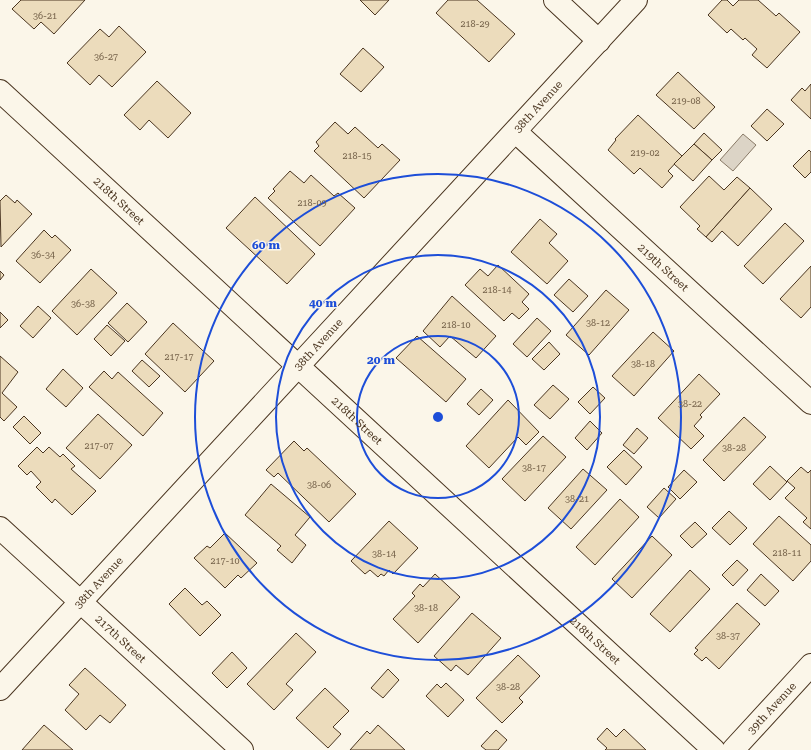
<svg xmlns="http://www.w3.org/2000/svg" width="811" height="750" font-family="'Roboto Serif',serif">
<rect width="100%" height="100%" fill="#fbf6e9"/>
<!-- water -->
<path fill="#dcd4c6" stroke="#887966" d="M743,134L756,145L733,171L720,160Z"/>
<!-- building -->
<g fill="#ecdcbc" stroke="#4a3520">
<path d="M21,0H85L54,34L41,22L34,29L12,9Z"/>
<path d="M360,0H389L375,15Z"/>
<path d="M448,0H477L515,34L489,62L436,13Z"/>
<path d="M722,0H727L733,6L739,0H758L776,16L779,13L800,32L767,68L752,55L757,49L745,38L743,40L731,29L727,33L708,15Z"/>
<path d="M119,26L146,52L112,87L99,75L90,85L67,63L100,29L109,37Z"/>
<path d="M363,48L384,67L361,92L340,74Z"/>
<path d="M678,72L715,107L694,129L656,95Z"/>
<path d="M157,81L191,113L168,138L149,120L140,130L124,115Z"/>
<path d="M811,84V119L791,100L802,88L805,91Z"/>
<path d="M767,109L784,124L767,141L751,126Z"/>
<path d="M638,115L682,156L668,171L673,176L662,188L640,168L634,174L608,150L616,140L615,139Z"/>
<path d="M335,122L348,134L355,127L378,148L382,144L400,160L364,198L314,151L319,146L316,142Z"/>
<path d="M704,133L722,150L712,160L694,144Z"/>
<path d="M694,144L712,160L693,181L674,164Z"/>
<path d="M809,150L811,152V172L805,178L793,166Z"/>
<path d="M290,171L304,183L311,175L334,196L338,193L355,208L320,246L268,198L275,191L273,189Z"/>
<path d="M709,176L724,190L737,177L750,188L706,237L697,229L700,226L680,207Z"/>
<path d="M750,188L772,209L738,246L722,231L712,242L706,237Z"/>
<path d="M6,195L15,203L17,200L32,214L1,247L0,201Z"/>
<path d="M255,197L315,254L287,284L226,228Z"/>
<path d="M540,219L557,234L549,243L568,261L547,284L511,252Z"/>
<path d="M785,223L804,241L763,284L744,266Z"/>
<path d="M44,230L52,238L55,235L71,250L40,283L16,261Z"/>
<path d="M498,265L529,294L522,302L529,309L519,319L512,313L504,321L465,285L480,269L488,276Z"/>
<path d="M811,266V307L801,318L780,299Z"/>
<path d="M91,269L117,293L77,335L52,311Z"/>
<path d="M0,271L4,275L0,280Z"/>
<path d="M569,279L588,296L573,312L554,295Z"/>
<path d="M606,290L629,310L589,355L566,335Z"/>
<path d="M452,296L496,336L476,358L450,336L440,347L423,331Z"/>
<path d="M127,303L147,322L128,342L108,323Z"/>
<path d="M38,306L51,318L33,338L20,326Z"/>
<path d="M0,312L8,320L0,328Z"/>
<path d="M537,318L551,331L527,357L513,344Z"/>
<path d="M173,323L214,361L185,392L145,354Z"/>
<path d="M107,325L125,341L111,356L94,339Z"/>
<path d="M653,332L674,351L634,396L612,376Z"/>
<path d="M417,336L466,379L446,402L396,358Z"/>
<path d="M549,342L560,354L544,370L532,359Z"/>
<path d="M0,356L18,372L2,393L17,407L4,421L0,417Z"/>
<path d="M142,360L160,376L149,387L132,371Z"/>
<path d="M63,369L83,388L66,407L46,389Z"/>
<path d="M104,371L112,379L118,372L163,413L143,436L89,387Z"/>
<path d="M699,374L720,394L700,415L702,417L694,426L704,436L691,449L658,418Z"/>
<path d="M553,385L569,399L550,419L534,405Z"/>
<path d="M593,387L605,398L590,414L578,402Z"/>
<path d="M481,389L493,400L479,415L467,404Z"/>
<path d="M508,400L539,432L526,445L518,437L489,468L466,446Z"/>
<path d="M98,414L132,445L100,479L66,448Z"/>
<path d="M24,416L41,433L30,444L13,427Z"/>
<path d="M744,417L766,437L724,481L703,460Z"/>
<path d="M590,421L602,433L587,450L575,438Z"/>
<path d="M637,428L648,438L634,454L623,445Z"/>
<path d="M543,436L566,457L525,501L502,479Z"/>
<path d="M294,441L304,451L307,448L356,494L329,522L278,473L274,477L266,470Z"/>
<path d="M37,447L43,453L49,447L60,457L63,454L75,466L71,469L96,491L72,515L55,499L52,503L36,487L41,482L31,471L27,475L18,466Z"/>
<path d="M624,450L642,467L626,485L607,467Z"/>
<path d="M770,466L787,482L770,500L753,484Z"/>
<path d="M801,467L808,473L811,470V529L803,522L807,518L785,498L795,488L787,481Z"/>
<path d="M583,469L607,490L571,529L548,508Z"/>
<path d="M684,470L697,482L680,499L668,487Z"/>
<path d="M271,484L310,517L295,535L306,545L292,563L277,550L281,546L245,515Z"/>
<path d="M664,488L676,499L659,518L647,507Z"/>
<path d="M620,499L639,517L595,565L576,547Z"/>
<path d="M729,511L747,528L730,545L712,528Z"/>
<path d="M779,516L811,545V561L793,581L753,544Z"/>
<path d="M389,521L418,548L393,574L389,570L384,576L381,574L378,577L370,570L365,574L351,561Z"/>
<path d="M695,522L707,534L692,548L680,536Z"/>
<path d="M225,533L257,563L241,578L238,575L225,588L194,558L207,546L210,548Z"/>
<path d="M652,536L672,555L632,598L612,579Z"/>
<path d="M737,560L748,570L733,586L722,575Z"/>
<path d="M690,570L710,589L670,632L650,614Z"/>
<path d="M435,574L460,597L418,643L393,619L415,596L412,593L420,584L423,587Z"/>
<path d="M761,574L779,591L765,606L747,590Z"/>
<path d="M185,588L202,605L207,601L221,615L200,636L169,604Z"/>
<path d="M737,603L760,624L719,669L706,657L702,661L694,654L698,650L695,648Z"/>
<path d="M472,613L501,638L468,675L456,665L451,671L434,656Z"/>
<path d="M296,633L316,652L286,684L293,690L274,710L247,684Z"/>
<path d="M232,652L247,668L227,688L212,673Z"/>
<path d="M518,655L540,676L519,698L523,702L502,723L476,698Z"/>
<path d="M85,668L126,705L110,723L100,715L86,730L65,710L79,694L69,685Z"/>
<path d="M388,669L399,680L383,698L371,688Z"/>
<path d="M446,683L464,700L448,717L426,696L437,684L441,688Z"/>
<path d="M325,688L349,711L333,727L341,734L328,748L296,718Z"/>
<path d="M44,725L73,750H22Z"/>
<path d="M378,725L405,750H350L367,731L370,734Z"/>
<path d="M607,728L616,737L624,729L646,750H605L607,748L597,739Z"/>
<path d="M496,730L507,740L498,750H486L481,746Z"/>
</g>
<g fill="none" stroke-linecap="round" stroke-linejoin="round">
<defs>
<g id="minor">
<path d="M555,0L599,41"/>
<path id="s1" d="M0,91L714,750"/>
<path id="s2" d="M516,132L811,403"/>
<path id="s3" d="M0,528L242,750"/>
<path id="s4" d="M0,689L636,0"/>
<path id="s5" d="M733,750L811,665"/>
</g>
</defs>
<!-- minor casing -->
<use href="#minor" stroke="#4a3520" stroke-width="24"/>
<!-- minor -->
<use href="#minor" stroke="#fbf6e9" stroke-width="22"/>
</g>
<!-- distance rings -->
<g fill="none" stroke="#1d4ed8" stroke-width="2">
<circle cx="438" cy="417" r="81"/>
<circle cx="438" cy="417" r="162"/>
<circle cx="438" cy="417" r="243"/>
</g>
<g text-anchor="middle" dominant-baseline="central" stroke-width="3" stroke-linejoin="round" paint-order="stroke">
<!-- number labels -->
<g font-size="9" fill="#725f47">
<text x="45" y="16">36-21</text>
<text x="475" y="24">218-29</text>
<text x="106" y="57">36-27</text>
<text x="686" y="101">219-08</text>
<text x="645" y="153">219-02</text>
<text x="357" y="156">218-15</text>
<text x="312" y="203">218-09</text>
<text x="43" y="255">36-34</text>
<text x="497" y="290">218-14</text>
<text x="83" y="304">36-38</text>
<text x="598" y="323">38-12</text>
<text x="456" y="325">218-10</text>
<text x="179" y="357">217-17</text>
<text x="643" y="364">38-18</text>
<text x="690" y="404">38-22</text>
<text x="99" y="446">217-07</text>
<text x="734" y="448">38-28</text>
<text x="534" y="468">38-17</text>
<text x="319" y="485">38-06</text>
<text x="577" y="499">38-21</text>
<text x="787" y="553">218-11</text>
<text x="384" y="554">38-14</text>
<text x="225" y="561">217-10</text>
<text x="426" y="608">38-18</text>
<text x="728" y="636">38-37</text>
<text x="508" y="687">38-28</text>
</g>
<!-- street labels -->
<g font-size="11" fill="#4a3520" stroke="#fbf6e9">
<text stroke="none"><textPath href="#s4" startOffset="793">38th Avenue</textPath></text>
<text stroke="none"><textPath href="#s1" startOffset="162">218th Street</textPath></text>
<text stroke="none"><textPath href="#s2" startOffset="200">219th Street</textPath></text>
<text stroke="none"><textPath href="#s4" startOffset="469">38th Avenue</textPath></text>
<text stroke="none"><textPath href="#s1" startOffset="486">218th Street</textPath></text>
<text stroke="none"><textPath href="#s4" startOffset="145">38th Avenue</textPath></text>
<text stroke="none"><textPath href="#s3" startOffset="164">217th Street</textPath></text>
<text stroke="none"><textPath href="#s1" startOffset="810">218th Street</textPath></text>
<text stroke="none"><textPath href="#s5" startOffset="57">39th Avenue</textPath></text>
</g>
</g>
<circle cx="438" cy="417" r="6" fill="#1d4ed8" stroke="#fbf6e9" stroke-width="2"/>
<g font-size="12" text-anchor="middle" font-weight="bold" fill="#1d4ed8" stroke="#fbf6e9" stroke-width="3" stroke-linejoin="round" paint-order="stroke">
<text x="266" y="249">60 m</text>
<text x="323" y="307">40 m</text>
<text x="381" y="364">20 m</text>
</g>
</svg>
